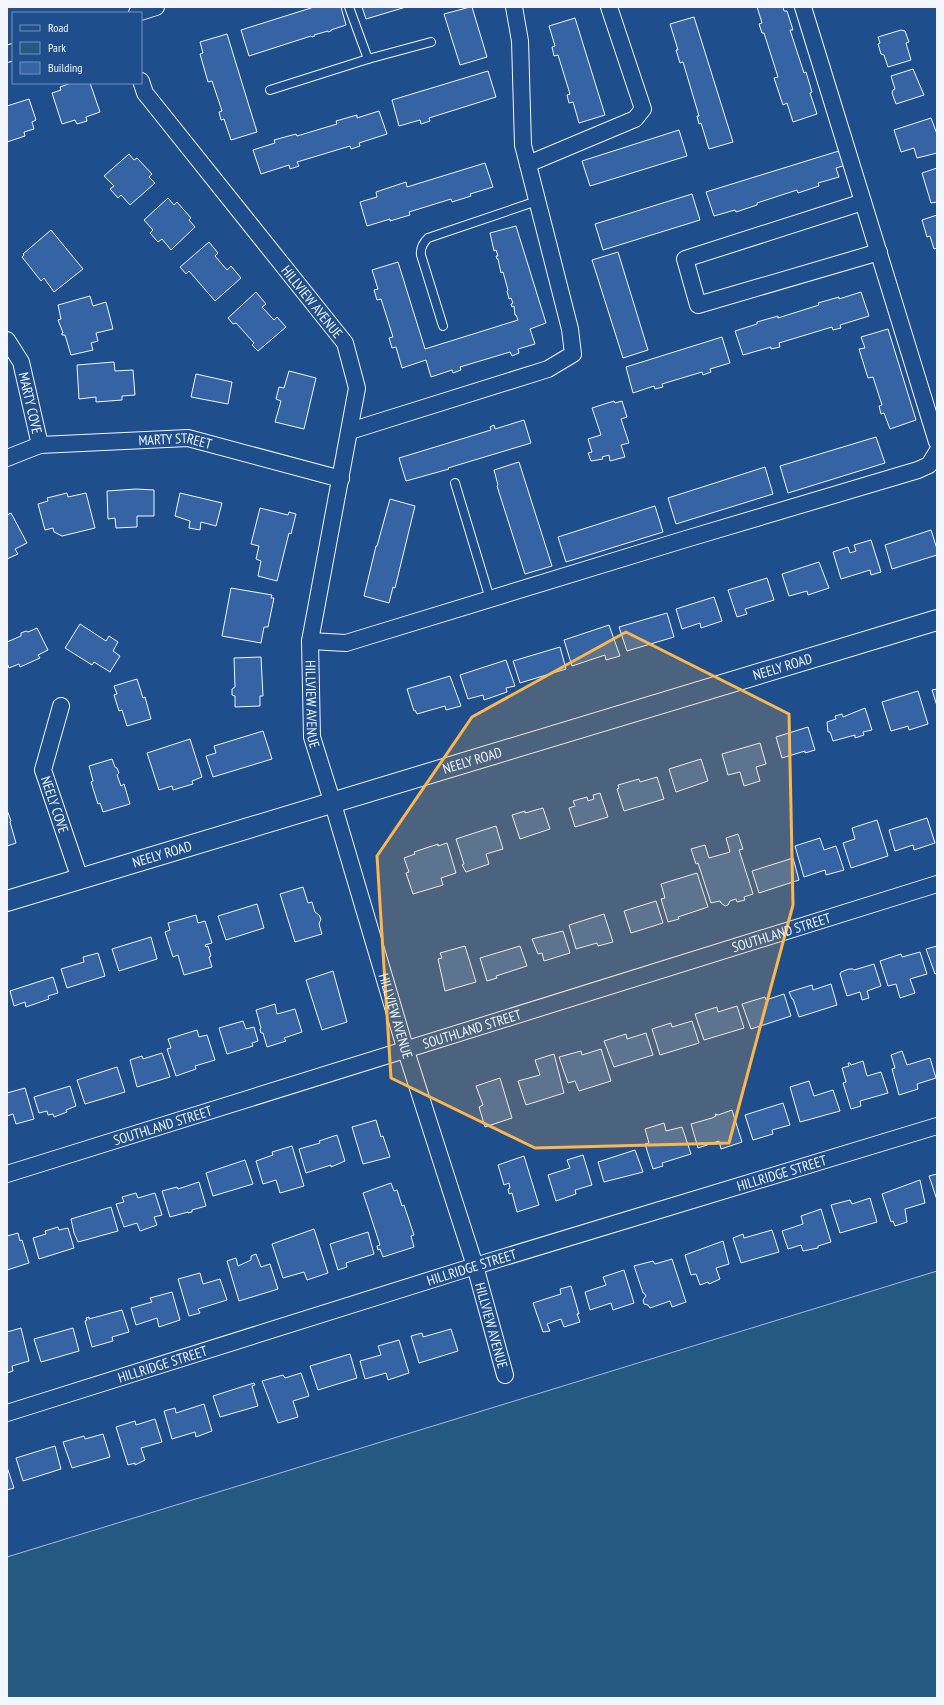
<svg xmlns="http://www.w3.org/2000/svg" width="944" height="1705" font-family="'PT Sans Narrow',sans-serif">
<rect width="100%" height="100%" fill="#1f4e8c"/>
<!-- green -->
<path fill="#245a82" stroke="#a8bbd7" d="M937,1271V1698H7V1557Z"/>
<!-- building -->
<g fill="#3563a3" stroke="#f2f6ff">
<path d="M314,7H341L346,25L331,30V31L328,32V31L314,35L315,36L312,37L311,36L249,56L241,30Z"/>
<path d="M362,7H406L366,19Z"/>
<path d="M470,7H472L487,57L460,65L444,14Z"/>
<path d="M757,7H783L784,11H787L793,30H790L804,73L806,72L812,92L810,93L817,114L793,122L787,103L783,105L774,78L778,77L764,33H762L759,24L762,23Z"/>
<path d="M694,17L733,142L709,149L701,123L699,124L697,116H699L683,62L680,63L676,50H678L670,24Z"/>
<path d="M575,18L605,115L579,123L573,102L569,103L567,95L570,94L558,55L554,56L552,47L555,46L549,26Z"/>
<path d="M901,30L905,31L909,42L906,43L911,60L888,67L884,55L881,54L878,44L880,43L878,37Z"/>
<path d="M227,34L257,132L231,140L224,119L221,120L219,112L222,111L212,81L208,82L200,54L203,53L200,42Z"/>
<path d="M913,69L924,95L896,104L892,93L893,90L895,89L891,76Z"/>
<path d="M488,71L496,97L429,118L430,121L421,124L420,120L399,126L392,100Z"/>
<path d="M71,83H90L100,112L86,117L87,121L77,124L75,120L62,124L52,93L61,90L60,87Z"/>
<path d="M29,99L36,120L32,122L34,129L24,132L25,136L7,142V106Z"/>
<path d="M379,111L387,134L359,143L360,146L351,149L350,146L297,162L299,166L290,169L289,165L261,174L253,150L275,143L274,140L296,134L297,136L337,124L336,121L357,115V118Z"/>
<path d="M931,118L937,134V153L917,158L914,148L901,152L894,130Z"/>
<path d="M679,130L687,156L590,186L582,161Z"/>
<path d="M842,150L846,165L836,168L839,177L818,183L819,186L798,193L797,190L757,203V205L736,212L735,210L714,216L706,192Z"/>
<path d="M129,154L134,160L137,158L152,174L149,177L155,183L130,205L121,195L118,198L110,189L114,186L104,176Z"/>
<path d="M485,163L493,187L470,194L471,196L452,202L451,199L409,212L410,215L390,221V219L367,226L360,202L377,197L376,192L406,182L407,187Z"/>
<path d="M937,168V202L931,203L922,173Z"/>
<path d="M692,194L700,220L603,250L595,224Z"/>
<path d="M168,198L174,205L177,202L191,218L189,220L195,227L171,250L162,239L158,242L150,233L153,230L144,220Z"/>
<path d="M937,215V248L934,249L930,236L927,237L922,220Z"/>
<path d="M516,226L546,323L530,329L535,344L518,349L519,353L512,356L510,352L460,367L461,370L453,373L452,370L431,377L426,360L402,368L396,347L392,348L389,338L393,337L381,299L377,300L374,290L378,289L372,270L398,262L425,349L518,320L516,315H515L514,306L512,307L511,304L513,303L511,298L509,299L507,291L508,290L503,272L501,273L498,259H497L496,256H498L496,250L494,251L490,233Z"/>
<path d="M51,230L83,269L54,292L44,278L41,281L22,257L24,255L23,254Z"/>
<path d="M209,242L218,253L215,256L227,270L231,266L241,278L215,301L189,271L186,274L180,267Z"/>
<path d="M618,252L648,350L623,358L592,260Z"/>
<path d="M256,292L266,304L262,307L274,320L277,317L286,327L258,351L252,345L254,343L236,323L233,324L228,318Z"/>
<path d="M861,292L869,316L840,325L841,328L833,330L832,327L779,343L780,347L771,349V347L743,355L735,331L757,324V322L778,316V318L819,305L818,303L839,297V299Z"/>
<path d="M90,296L93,306L106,302L113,329L96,333L98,341L91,343L93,350L71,355L65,335H62V333H63L58,320L61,319L58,305Z"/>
<path d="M888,329L916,420L890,429L884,413L881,414L879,406L882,405L873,377L868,378L859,349L865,348L861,337Z"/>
<path d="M722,337L730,363L710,369L711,372L703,375L702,372L662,384L663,387L655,389L654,386L633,393L626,367Z"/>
<path d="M114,362L115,371L133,370L135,395L122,396V400L96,402V397L79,399L77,365Z"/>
<path d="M289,371L316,378L304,429L275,422L281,401L276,399L279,387L284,388Z"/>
<path d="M196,374L232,382L228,404L191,397Z"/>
<path d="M614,401L615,403L622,401L627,417L621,419L629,443L621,445L625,457L610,461L609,455L602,457L603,459L591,461L588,453L592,452L588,439L601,435L592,408Z"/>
<path d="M524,420L531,443L448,468L449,469L406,481L399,458L491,430L490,427L494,425L495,429Z"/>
<path d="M876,437L885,463L788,493L780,466Z"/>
<path d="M519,462L552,566L525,574L497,486L498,485L494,470Z"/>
<path d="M765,467L773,494L676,524L668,498Z"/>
<path d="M136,489L154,490V516H137V527L116,528L115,518L108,519L107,491Z"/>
<path d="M67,493L68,497L86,493L95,528L62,536L54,532L53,528L45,530L38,504L48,501L47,498Z"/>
<path d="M180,493L222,503L216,526L201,522L200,530L189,528L190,521L175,516Z"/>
<path d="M390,499L415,506L395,588L393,587L389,603L364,596L376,546H377Z"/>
<path d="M655,506L663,532L566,562L558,537Z"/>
<path d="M260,508L288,515L289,512L296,514L291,534L289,533L277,581L258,576L261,561L256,559L259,546L251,544Z"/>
<path d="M11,513L27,543L15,549L18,554L7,559V515Z"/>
<path d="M931,530L937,549V555L892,569L885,545Z"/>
<path d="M871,540L881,572L871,575L870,570L841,579L833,552L848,547L850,553L856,551L854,545Z"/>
<path d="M819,562L829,588L808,595L807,591L789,596L782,574Z"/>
<path d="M767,578L774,600L745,609L747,614L737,617L728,590Z"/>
<path d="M231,588L272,595L271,598H274L268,627H264L261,643L222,636Z"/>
<path d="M714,597L722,621L701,628L700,623L682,629L676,609Z"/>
<path d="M667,613L674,637L627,651L619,627Z"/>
<path d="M80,624L106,641L109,636L118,642L113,651L120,656L110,672L94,662L92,665L65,648Z"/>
<path d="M609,625L620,656L606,660L605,655L572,666L564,640Z"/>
<path d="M37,628L48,650L38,655L40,658L20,667L19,664L9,668L7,663V642L21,636V633L26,631L28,632Z"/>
<path d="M560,647L566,669L520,683L513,661Z"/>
<path d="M261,657L263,696H260V706L235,707V696L232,695V689L235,687L234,658Z"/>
<path d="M506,660L515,686L506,688L507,692L484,700L483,695L468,699L460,675Z"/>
<path d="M450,676L461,706L446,710L445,706L417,714L415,710L414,711L407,689Z"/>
<path d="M137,679L143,698L145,697L151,719L127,726L122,710L119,711L114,695L117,694L114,686Z"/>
<path d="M937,689V706L932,690Z"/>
<path d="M918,691L928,724L909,730L908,726L905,727L891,731L882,702Z"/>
<path d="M865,708L872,730L863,732L864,735L855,738V735L833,741L830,732H828L827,722L836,719L835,716L842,714L843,717Z"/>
<path d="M808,727L815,750L805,753V751L782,758L776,737Z"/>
<path d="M263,731L272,759L213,777L206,756L216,753L214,746Z"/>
<path d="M190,739L202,777L192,781L193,784L173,790L172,786L159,790L147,753Z"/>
<path d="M760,743L766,764L756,767L760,781L744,786L740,772L728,775L722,754Z"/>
<path d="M112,759L115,767L117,768L119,773L117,775L121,786L124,784L130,804L103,812L100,803L98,804L91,782L93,781L89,766Z"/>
<path d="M701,759L708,781L676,792L669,769Z"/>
<path d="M657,777L664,799L624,811L617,789L619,788L618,785L639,779L640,782Z"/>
<path d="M600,793L608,817L575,827L569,808L575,806L573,801L587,797L588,801L594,799L593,795Z"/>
<path d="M543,808L550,829L520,839L512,815L525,811V813Z"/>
<path d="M7,810L11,821L10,822L16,843L7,846Z"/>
<path d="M927,818L935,843L914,850L913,845L895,851L889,830Z"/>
<path d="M877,820L888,856L851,868L843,843L855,839L852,828Z"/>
<path d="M496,826L503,849L486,854L489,864L466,872L462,865L464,864L456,839Z"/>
<path d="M738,834L743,849L739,850L753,894L744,897L745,900L737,902L736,899L730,901L728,905L725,906L721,903L720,901L711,903L698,863L696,864L691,849L705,845L709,858L730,852L726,838Z"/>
<path d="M820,838L824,850L836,846L844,870L826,875L825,870L804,877L795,846Z"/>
<path d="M447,843L456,873L441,878L443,885L413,894L406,873L409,872L404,858L415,854L414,852L438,844V846Z"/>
<path d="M793,858L799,880L759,893L752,871Z"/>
<path d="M697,873L708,907L678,917L679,919L668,922L661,899L665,898L661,884Z"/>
<path d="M303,887L308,903L312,902L315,912L319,915L321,919L319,924L322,934L295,942L280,894Z"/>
<path d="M656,901L663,923L631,933L624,911Z"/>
<path d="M257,904L264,928L226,940L218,916Z"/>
<path d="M604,914L613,942L598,946L597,943L576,949L569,925Z"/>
<path d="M196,915L198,923L205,921L212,943L205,945L206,947L208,946L211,956L209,957L212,967L184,975L178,955L173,957L165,932L170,930L168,923Z"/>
<path d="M563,931L570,953L544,961L542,953L538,954L532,939Z"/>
<path d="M151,937L157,959L119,971L112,949Z"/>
<path d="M465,946L476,982L445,991L438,959L442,958L440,953Z"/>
<path d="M520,946L527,966L496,976L497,978L487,981L480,958Z"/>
<path d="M937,946V973L935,974L926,949Z"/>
<path d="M920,952L927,974L910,979L915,993L900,998L896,984L888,986L880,961L901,954L902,957Z"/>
<path d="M98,953L105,976L67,988L61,969L84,962L83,957Z"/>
<path d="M874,964L881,986L867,991L869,998L862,1000L860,992L847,996L840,974L841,972L849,969H853L854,970Z"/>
<path d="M333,971L347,1022L322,1030L306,980Z"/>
<path d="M53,977L58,993L48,996L49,999L26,1007L25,1002L14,1006L10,991Z"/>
<path d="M831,984L837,1005L799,1017L793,999H792L789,992L812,985L813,990Z"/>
<path d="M784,994L791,1016L751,1029L742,1004L765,997L766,1000Z"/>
<path d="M275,1004L277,1014L295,1009L302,1032L284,1038L286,1041L267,1047L263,1033H261L260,1029L261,1028L256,1010Z"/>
<path d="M737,1006L744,1028L704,1040L695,1014L717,1007L718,1012Z"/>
<path d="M243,1021L246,1029L254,1027L258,1041L252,1043L253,1046L227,1054L219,1028Z"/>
<path d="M692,1021L699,1043L660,1055L652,1029L671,1023L672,1027Z"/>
<path d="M197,1030L199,1037L207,1035L215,1060L195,1066L196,1069L176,1076L167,1049L171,1048L168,1039Z"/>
<path d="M646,1033L653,1055L614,1067L604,1041L626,1034L627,1039Z"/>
<path d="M601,1049L611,1081L579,1091L575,1081L568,1083L559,1057L581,1051L582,1055Z"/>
<path d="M902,1051L907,1065L930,1058L936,1078L917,1084L918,1089L899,1095L892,1069L895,1068L891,1055Z"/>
<path d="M162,1053L170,1077L137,1087L130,1060L142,1056L143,1059Z"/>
<path d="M554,1054L564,1093L526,1105L518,1081L540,1075L535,1060Z"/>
<path d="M863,1061L867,1076L881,1072L888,1093L860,1101L861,1106L851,1109L843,1083L846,1082L842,1068L849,1066L848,1063H850L851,1065Z"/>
<path d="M117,1067L125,1092L85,1104L77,1080Z"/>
<path d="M500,1078L512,1118L485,1127L479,1107L483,1105L476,1086Z"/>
<path d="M809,1081L814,1096L833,1090L840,1111L800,1122L790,1087Z"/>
<path d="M70,1086L76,1106L66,1110L67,1112L54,1117L53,1114L48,1115L47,1111L39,1113L34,1097Z"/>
<path d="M25,1088L34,1119L16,1124L13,1114L7,1116V1093Z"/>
<path d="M783,1103L790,1125L772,1130L773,1134L753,1140L745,1115Z"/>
<path d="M732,1110L742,1142L721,1149L719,1141L698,1148L691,1124L712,1118L716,1116L715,1114L718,1115Z"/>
<path d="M376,1120L381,1137L383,1136L390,1157L363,1164L352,1127Z"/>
<path d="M664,1123L666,1131L682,1127L691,1154L662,1163L663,1166L653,1169L645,1144L649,1143L645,1129Z"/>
<path d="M337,1135L345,1161L331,1167V1165L306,1173L299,1149L320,1143L319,1141Z"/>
<path d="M292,1146L304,1186L280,1193L276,1180L263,1184L256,1161L273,1155L272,1152Z"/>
<path d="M635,1150L643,1172L604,1182L598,1162Z"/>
<path d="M583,1155L592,1185L575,1190L576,1194L556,1201L548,1175L570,1168L567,1160Z"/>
<path d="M524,1156L539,1205L517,1212L512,1193L509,1194L508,1189L510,1188L509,1183L504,1185L498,1165Z"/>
<path d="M245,1160L253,1184L213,1196L206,1173Z"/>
<path d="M937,1174V1200L929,1176Z"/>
<path d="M920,1180L925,1203L905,1209L907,1222L895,1226L893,1221L891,1222L882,1194Z"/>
<path d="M199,1182L206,1206L192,1210V1212L188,1213V1212L170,1217L162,1191L177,1187L178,1189Z"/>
<path d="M391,1183L394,1191L397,1190L402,1206L404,1205L414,1235L411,1236L414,1247L383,1257L380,1249L378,1250L377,1246L380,1245L363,1193Z"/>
<path d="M136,1193L138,1198L155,1193L162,1215L154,1217L157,1225L140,1231L137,1223L124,1227L116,1204L124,1202L122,1197Z"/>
<path d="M870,1198L877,1222L840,1233L831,1205L850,1200L852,1204Z"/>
<path d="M111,1207L118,1231L78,1242L74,1233L71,1219Z"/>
<path d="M821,1209L831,1242L818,1246V1248L803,1251L801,1245L788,1249L782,1231L803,1224L801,1216Z"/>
<path d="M58,1227L59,1230L68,1228L74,1248L39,1259L33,1238L46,1234L45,1231Z"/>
<path d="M314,1229L328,1273L307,1280L304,1272L283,1278L272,1244Z"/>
<path d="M772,1230L779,1252L741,1263L733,1238L743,1234L744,1238Z"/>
<path d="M368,1232L374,1254L346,1263L347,1267L338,1270L330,1244Z"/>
<path d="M18,1233L20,1241L22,1240L29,1263L7,1270V1236Z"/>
<path d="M723,1241L729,1264L716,1268L720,1279L709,1284L708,1282L700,1285L696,1274L691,1275L685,1255Z"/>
<path d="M256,1254L261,1267L270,1264L278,1289L239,1301L227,1261L236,1258L238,1266L251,1260V1256Z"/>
<path d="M672,1259L686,1302L672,1307L670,1301L650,1308L648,1305L644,1304L643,1300L646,1296L644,1293H643L634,1266L653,1261L655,1264Z"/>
<path d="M624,1270L634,1303L613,1310L611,1303L590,1310L585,1292L606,1285L603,1277Z"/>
<path d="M200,1273L203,1284L220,1279L227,1300L198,1309L200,1313L189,1316L178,1279Z"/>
<path d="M571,1286L579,1314H577L580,1322L564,1327L561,1319L547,1324L550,1331L543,1332L533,1303L561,1294L560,1289Z"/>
<path d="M172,1292L180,1320L159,1327L157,1318L136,1325L131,1308L152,1302L150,1298Z"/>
<path d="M122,1310L129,1332L112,1337L113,1341L92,1347L85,1321L87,1320L86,1318L89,1317V1319Z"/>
<path d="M21,1328L29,1361L12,1366L13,1371L7,1373V1332Z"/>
<path d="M73,1328L79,1351L41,1362L34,1339Z"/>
<path d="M451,1329L458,1351L419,1363L411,1336L422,1333L423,1337Z"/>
<path d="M399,1340L409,1373L388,1380L386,1373L365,1379L360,1361L381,1355L378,1346Z"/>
<path d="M350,1354L357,1378L318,1390L310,1366Z"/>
<path d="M301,1373L309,1396L293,1401L298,1417L278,1423L262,1381L283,1375L285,1378Z"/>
<path d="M254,1383L255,1385L252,1386L258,1406L220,1417L213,1396Z"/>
<path d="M204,1404L212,1431L196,1437L195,1432L172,1439L164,1411L175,1408L176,1413Z"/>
<path d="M155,1419L162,1442L141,1448L145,1460L135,1465V1463L128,1465L116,1427L135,1421L136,1425Z"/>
<path d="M103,1434L110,1457L72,1468L63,1442L84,1436L85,1439Z"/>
<path d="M55,1446L61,1469L23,1481L16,1458Z"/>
<path d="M7,1467L14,1488L7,1490Z"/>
</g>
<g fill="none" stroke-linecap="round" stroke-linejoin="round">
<defs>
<g id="service">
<path d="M349,7L368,59L431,42"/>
<path d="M270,90L368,59"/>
<path d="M443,326L421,255C420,248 423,243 428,238L537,201"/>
<path d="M455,483L490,599"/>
</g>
<g id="minor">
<path d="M803,7L937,442"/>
<path d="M137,13L156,7"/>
<path d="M7,54L13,52"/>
<path id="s1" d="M141,81L145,93L345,343L357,388L310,641L312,737L333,804L406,1051L475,1266L505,1375"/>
<path d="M528,164L635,119L643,109L609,7"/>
<path d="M863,202L685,259L698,305L879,252"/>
<path id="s2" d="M7,340L21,362L40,445"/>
<path d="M350,431L548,369L573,354L570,329L523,145L520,41L514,7"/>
<path id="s3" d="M7,458L40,445L188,438L341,479"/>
<path d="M310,641L346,643L686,539L918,470L929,465L937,452"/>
<path id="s4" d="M61,706L43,770L80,879"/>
<path id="s5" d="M7,1174L937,884"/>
<path id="s6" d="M7,1413L475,1266L937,1126"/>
</g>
<g id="tertiary">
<path id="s7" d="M7,901L937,620"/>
</g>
</defs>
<!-- service casing -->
<use href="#service" stroke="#f2f6ff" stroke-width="10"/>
<!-- minor casing -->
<use href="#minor" stroke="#f2f6ff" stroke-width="18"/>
<!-- tertiary casing -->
<use href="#tertiary" stroke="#f2f6ff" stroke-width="22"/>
<!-- service -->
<use href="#service" stroke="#1f4e8c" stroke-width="8"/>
<!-- minor -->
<use href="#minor" stroke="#1f4e8c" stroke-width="16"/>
<!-- tertiary -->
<use href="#tertiary" stroke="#1f4e8c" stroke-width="20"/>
</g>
<!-- marked area -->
<path fill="#ffb74d" fill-opacity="0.2" stroke="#ffb74d" stroke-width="3" stroke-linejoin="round" d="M626,632L789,714L793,905L729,1143L535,1148L391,1078L377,856L472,717Z"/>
<g text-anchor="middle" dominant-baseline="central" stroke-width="3" stroke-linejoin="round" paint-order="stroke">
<!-- street labels -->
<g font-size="14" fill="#f2f6ff" stroke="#1f4e8c">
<text stroke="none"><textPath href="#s1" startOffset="280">HILLVIEW AVENUE</textPath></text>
<text stroke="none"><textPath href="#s2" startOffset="68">MARTY COVE</textPath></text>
<text stroke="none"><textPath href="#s3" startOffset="171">MARTY STREET</textPath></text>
<text stroke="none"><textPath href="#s7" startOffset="810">NEELY ROAD</textPath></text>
<text stroke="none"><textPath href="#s1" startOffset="700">HILLVIEW AVENUE</textPath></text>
<text stroke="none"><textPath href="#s7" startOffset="486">NEELY ROAD</textPath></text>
<text stroke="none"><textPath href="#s4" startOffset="103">NEELY COVE</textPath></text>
<text stroke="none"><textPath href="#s7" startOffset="162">NEELY ROAD</textPath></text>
<text stroke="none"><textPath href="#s5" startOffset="811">SOUTHLAND STREET</textPath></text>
<text stroke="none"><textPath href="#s1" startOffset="1024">HILLVIEW AVENUE</textPath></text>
<text stroke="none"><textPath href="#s5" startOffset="487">SOUTHLAND STREET</textPath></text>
<text stroke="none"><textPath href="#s5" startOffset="163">SOUTHLAND STREET</textPath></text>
<text stroke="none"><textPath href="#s6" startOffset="811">HILLRIDGE STREET</textPath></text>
<text stroke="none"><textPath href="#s6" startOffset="487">HILLRIDGE STREET</textPath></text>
<text stroke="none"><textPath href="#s1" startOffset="1348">HILLVIEW AVENUE</textPath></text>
<text stroke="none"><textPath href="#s6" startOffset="163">HILLRIDGE STREET</textPath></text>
</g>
</g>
<!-- border -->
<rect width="944" height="1705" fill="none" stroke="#f2f6ff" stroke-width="16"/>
<!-- legend -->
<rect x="12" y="12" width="130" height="72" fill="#1f4e8c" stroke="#7391ba"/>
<rect x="20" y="25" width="20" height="6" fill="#1f4e8c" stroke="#7391ba"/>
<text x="48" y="32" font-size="12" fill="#f2f6ff">Road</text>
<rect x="20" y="42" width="20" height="12" fill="#245a82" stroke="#7391ba"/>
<text x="48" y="52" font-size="12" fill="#f2f6ff">Park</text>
<rect x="20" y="62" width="20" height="12" fill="#3563a3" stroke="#7391ba"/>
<text x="48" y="72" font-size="12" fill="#f2f6ff">Building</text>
</svg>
